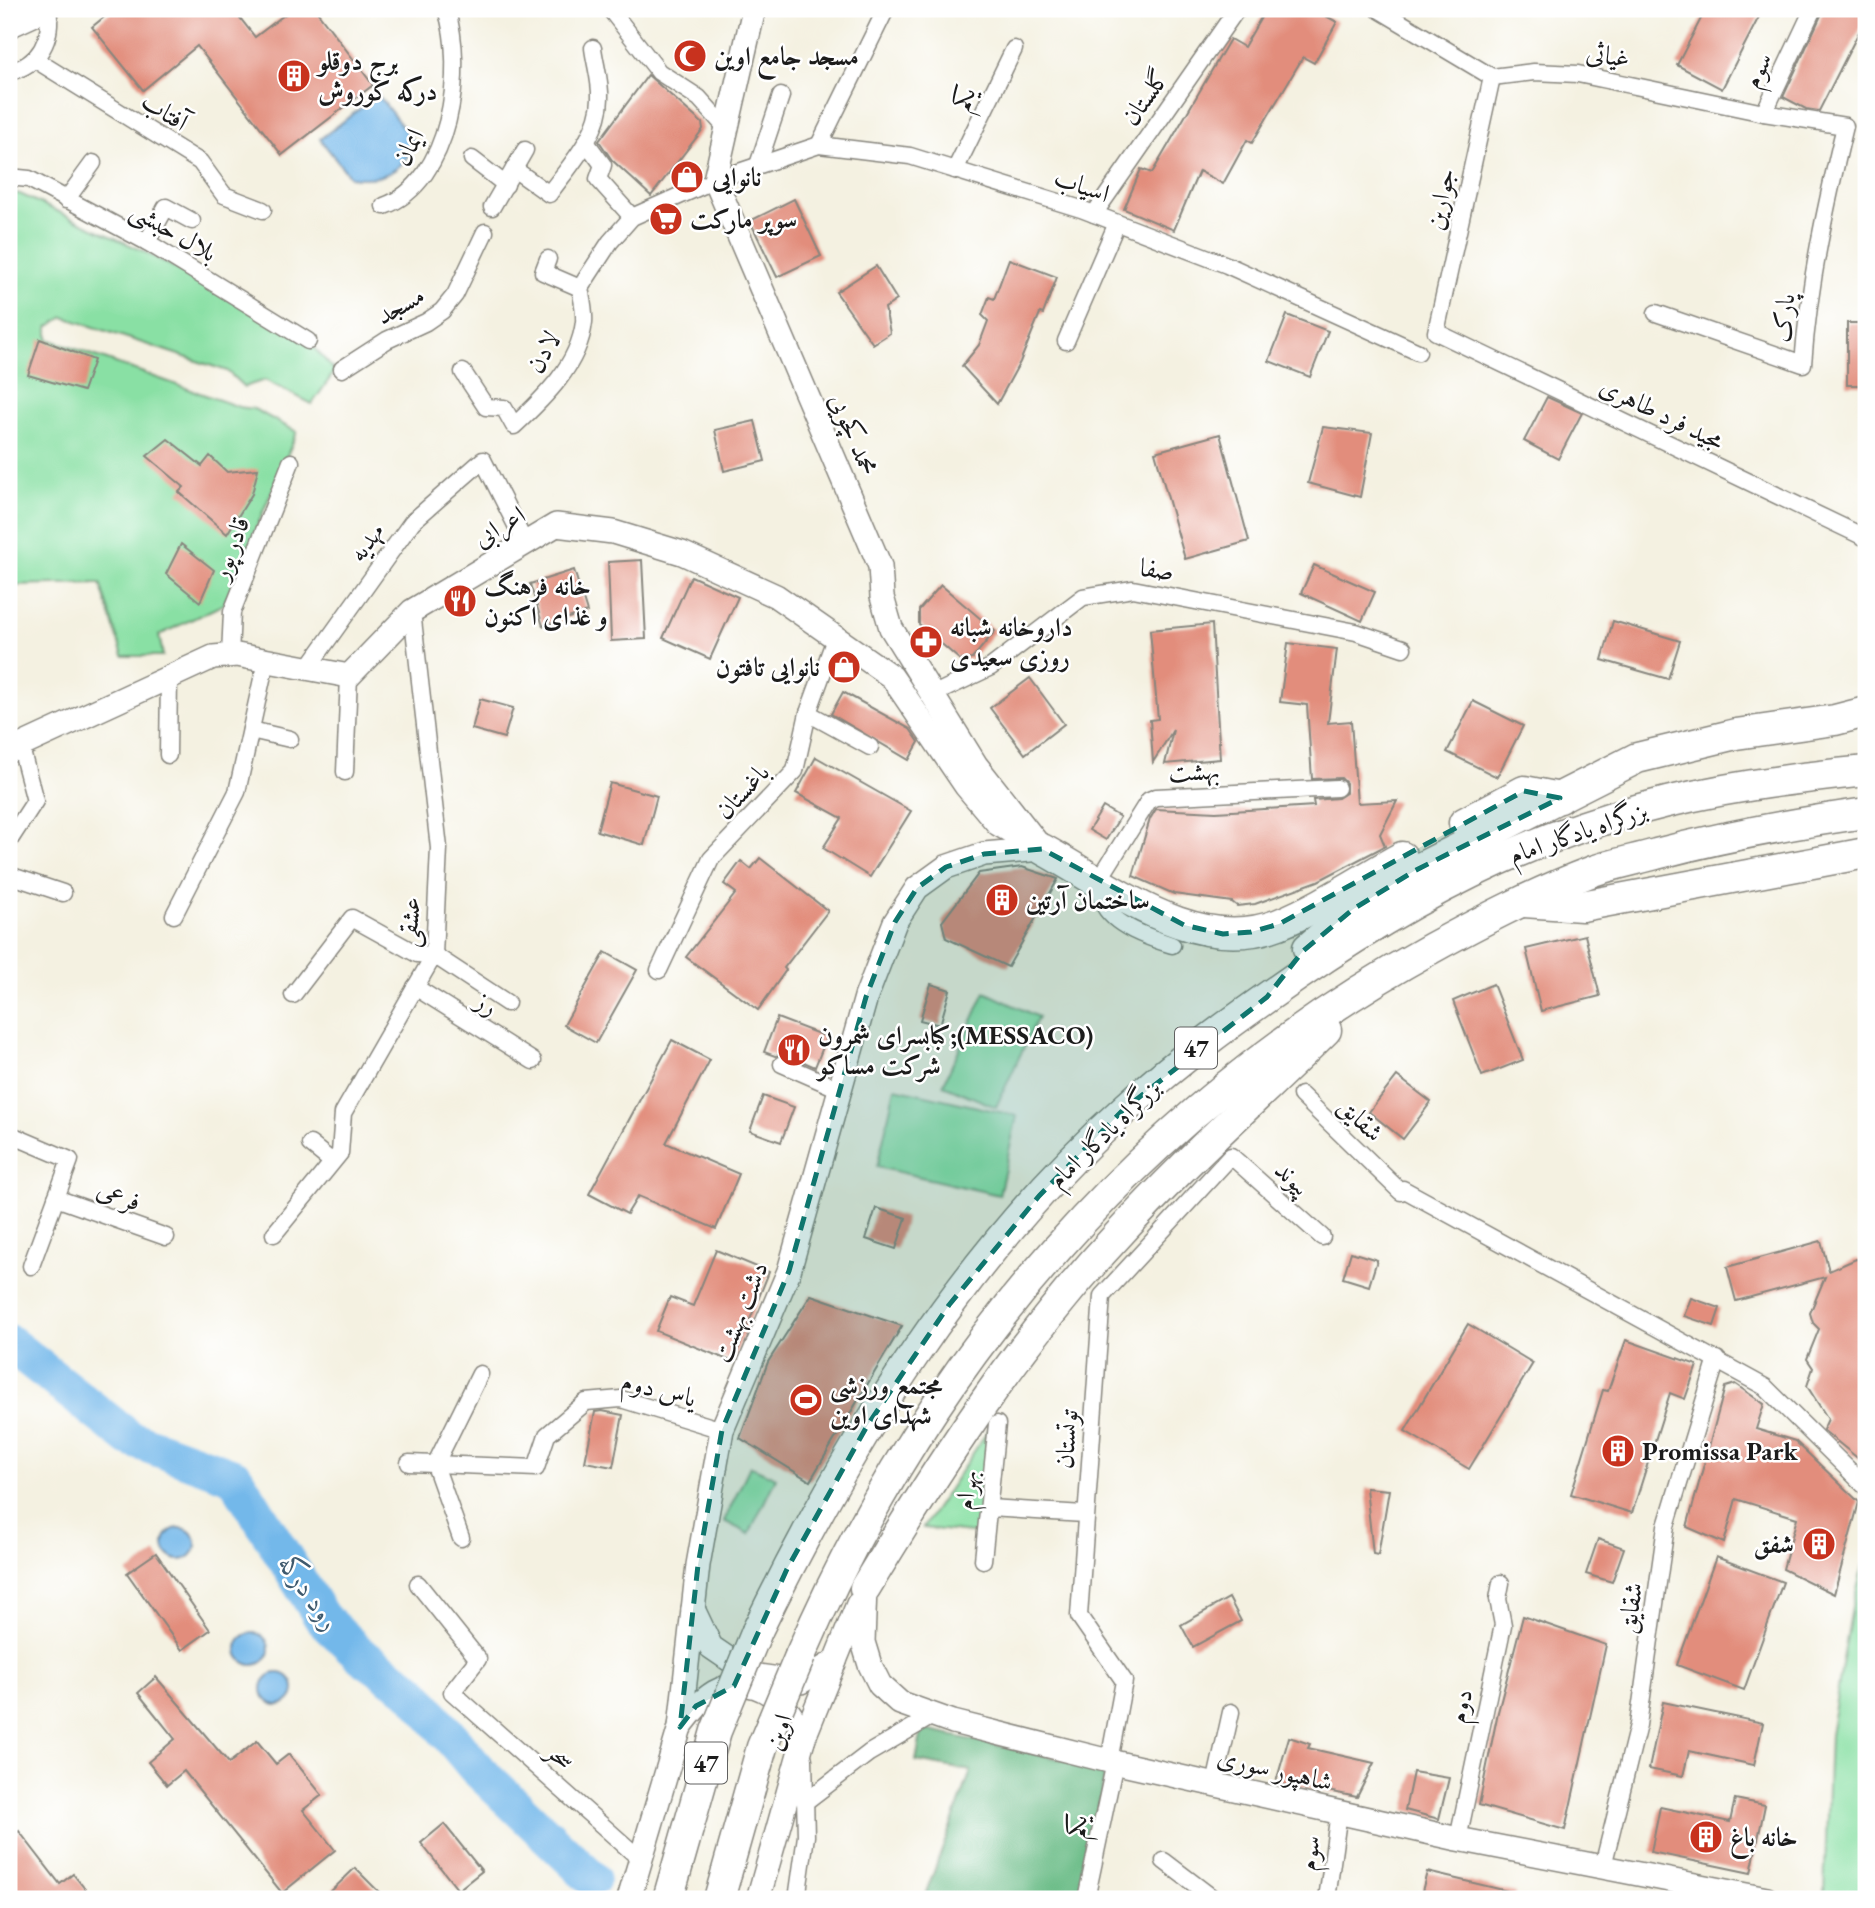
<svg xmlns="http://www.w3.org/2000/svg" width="1875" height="1908" font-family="'EB Garamond',Amiri,serif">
<rect width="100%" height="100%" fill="#fff"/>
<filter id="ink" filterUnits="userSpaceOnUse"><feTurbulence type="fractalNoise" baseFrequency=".0143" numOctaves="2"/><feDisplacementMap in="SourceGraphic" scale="14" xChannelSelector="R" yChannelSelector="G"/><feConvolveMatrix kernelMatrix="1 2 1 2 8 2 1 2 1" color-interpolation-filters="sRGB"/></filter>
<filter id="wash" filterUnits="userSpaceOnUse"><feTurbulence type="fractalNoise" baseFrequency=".00686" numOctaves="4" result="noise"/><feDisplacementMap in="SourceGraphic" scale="28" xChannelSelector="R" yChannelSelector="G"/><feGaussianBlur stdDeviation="1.57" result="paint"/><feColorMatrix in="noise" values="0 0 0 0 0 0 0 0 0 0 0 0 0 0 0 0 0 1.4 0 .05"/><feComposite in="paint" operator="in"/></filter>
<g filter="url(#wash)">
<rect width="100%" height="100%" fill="#f4f1e1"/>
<!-- green -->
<g fill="#89e0a4" stroke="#527e60" stroke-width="2">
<path d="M9,192L20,194L141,250L303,335L335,371L312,404L265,380L244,387L227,371L64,317L48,327V339L239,407L254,409L297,432L224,604L159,635L163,656H123L100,583L9,585Z"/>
<path d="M985,992L1038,1017L996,1107L943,1085Z"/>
<path d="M895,1088L1017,1116L999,1195L877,1167Z"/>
<path d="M991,1426L981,1534L923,1528Z"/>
<path d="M750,1466L776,1478L749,1534L724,1521Z"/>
<path d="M1866,1556V1899H1846L1824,1894L1830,1735L1852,1607Z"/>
</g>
<!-- forest -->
<path fill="#6ebe8a" stroke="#456d53" stroke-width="2" d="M922,1729L1106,1769L1079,1899H924L971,1771L916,1761Z"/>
<!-- water -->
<g fill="#73b8ea" stroke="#486a83" stroke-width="2">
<path d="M378,95L414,142C404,174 379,181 350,177L320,139Z"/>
<circle cx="180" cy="1544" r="16"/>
<circle cx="253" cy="1649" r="16"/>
<circle cx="278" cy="1689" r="16"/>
</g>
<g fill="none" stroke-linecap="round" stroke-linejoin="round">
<!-- river -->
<path stroke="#73b8ea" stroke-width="37" d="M9,1343L129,1438L235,1477L322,1618L362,1656L412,1691L476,1768L592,1879"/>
</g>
<g id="blocks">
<!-- building -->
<g fill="#e28d7c">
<path d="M114,9H233L255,37L292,9H315L373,85L282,155L197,46L143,90L92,27Z"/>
<path d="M1266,9H1313L1337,22L1314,63L1303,57L1252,143L1247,140L1223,184L1199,171L1174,230L1124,209L1141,169L1152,173L1230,39L1244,47Z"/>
<path d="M1706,9H1763L1722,89L1677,65Z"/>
<path d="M1824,9H1866V18L1819,111L1806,109L1783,97Z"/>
<path d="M648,75L702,123L703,129L651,196L612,160L599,141Z"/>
<path d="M794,199L821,256L777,277L750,221Z"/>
<path d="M1009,259L1057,277L1043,314L1040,313L1020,362L997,404L962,366L979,345L988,321L982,315L989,297L994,299Z"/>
<path d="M876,266L897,300L885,308L890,333L873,344L836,292Z"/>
<path d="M1287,315L1328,331L1310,377L1269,361Z"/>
<rect x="1847" y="323" width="19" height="62"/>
<path d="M40,339L94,360L83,391L28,375Z"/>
<path d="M1547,397L1582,413L1558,459L1524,441Z"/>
<path d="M755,421L765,461L724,471L715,430Z"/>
<path d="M1323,427L1372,433L1360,497L1308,483Z"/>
<path d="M1220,434L1249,541L1185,559L1155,452Z"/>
<path d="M168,439L202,466L210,456L227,472L258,469L252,494L227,534L179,492L184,487L147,456Z"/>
<path d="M181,544L214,570L200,602L166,574Z"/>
<path d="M642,560L646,639L611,641L608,562Z"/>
<path d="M1314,565L1375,592L1362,621L1301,593Z"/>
<path d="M574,570L587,612L543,626L530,584Z"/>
<path d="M691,576L738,597L710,659L663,638Z"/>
<path d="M941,585L995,631L972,659L960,660L919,624V610Z"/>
<path d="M1613,621L1680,641L1668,679L1602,660Z"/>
<path d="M1212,624L1220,759L1165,764L1173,730L1153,762L1150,720L1158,719L1150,630Z"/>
<path d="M1288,643L1337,649L1328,723L1351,721L1357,803L1397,801L1380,834L1385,846L1318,881L1255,904L1237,906L1232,902L1174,894L1133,876L1150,819L1156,809L1216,812L1314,806L1313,800L1338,798L1346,793V783L1341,778L1312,779L1307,705L1280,702Z"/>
<path d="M1030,678L1064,724L1025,754L990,708Z"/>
<path d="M843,692L910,729L919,742L909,760L831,714Z"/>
<path d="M480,699L513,708L504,738L472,729Z"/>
<path d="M1473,701L1523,726L1497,777L1447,752Z"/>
<path d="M816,757L911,811L870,877L823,848L842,818L796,793Z"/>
<path d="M610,783L657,796L644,845L597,831Z"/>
<path d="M1103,807L1120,817L1106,840L1089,830Z"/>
<path d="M760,858L828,911L784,968L786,970L758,1010L686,957L736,893L724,884L741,861L751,869Z"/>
<path d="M1022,867L1058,879L1008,967L946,938L942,922L979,873Z"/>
<path d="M1585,935L1600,996L1541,1011L1526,949Z"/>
<path d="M605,952L637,970L596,1043L564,1025Z"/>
<path d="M931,984L950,990L940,1025L920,1020Z"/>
<path d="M1493,984L1523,1060L1482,1076L1453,1001Z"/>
<path d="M777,1018L827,1037L815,1067L786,1054L775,1056L764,1052Z"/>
<path d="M672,1040L710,1060L666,1143L739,1174L716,1229L638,1196L627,1214L589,1194Z"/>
<path d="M1397,1076L1431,1102L1403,1139L1369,1112Z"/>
<path d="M763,1096L794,1107L781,1142L750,1131Z"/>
<path d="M876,1208L906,1218L896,1249L866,1239Z"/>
<path d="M1821,1241L1829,1271L1856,1259L1866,1262V1465L1823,1430L1828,1419L1807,1386L1813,1368L1807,1359L1819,1329L1813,1323L1810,1313L1825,1277L1736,1301L1727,1267Z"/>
<path d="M716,1250L769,1272L733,1362L656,1331L670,1297L693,1306Z"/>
<path d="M1351,1252L1377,1260L1369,1286L1343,1278Z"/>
<path d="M811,1295L902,1326L810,1481L740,1438L768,1362Z"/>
<path d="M1691,1298L1720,1308L1714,1326L1684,1316Z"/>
<path d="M1468,1324L1533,1363L1469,1469L1405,1431Z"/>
<path d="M1626,1340L1697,1365L1685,1399L1670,1393L1632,1513L1571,1494L1603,1390L1608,1391Z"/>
<path d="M1735,1384L1764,1404L1756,1429L1795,1441L1859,1502L1834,1594L1783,1569L1797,1518L1736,1499L1724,1543L1687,1527L1725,1387Z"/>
<path d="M602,1411L623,1415L613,1467L585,1462L595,1412Z"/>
<path d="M1366,1488L1389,1490L1378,1555L1373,1554Z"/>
<path d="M1598,1539L1624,1548L1612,1582L1586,1574Z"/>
<path d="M156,1553L210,1630L182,1650L127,1573Z"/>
<path d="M1716,1557L1783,1582L1744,1690L1677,1665Z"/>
<path d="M1229,1598L1241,1621L1193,1647L1181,1625Z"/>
<path d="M1523,1616L1606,1645L1565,1830L1479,1805L1498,1712Z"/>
<path d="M156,1677L229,1763L257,1741L276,1764L289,1754L322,1795L303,1810L335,1850L282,1893L184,1771L167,1785L148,1762L175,1739L138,1693Z"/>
<path d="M1663,1702L1763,1723L1754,1765L1689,1751L1683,1776L1649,1769Z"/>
<path d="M1289,1737L1310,1744L1308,1748L1374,1763L1357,1797L1298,1785L1297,1789L1276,1782Z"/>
<path d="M1413,1772L1449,1778L1439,1819L1405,1810Z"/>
<path d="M1735,1799L1765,1805L1751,1873L1651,1852L1660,1807L1730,1822Z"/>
<path d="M444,1824L482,1871L458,1890L421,1843Z"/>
<path d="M19,1831L60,1884L73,1874L93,1899H9V1839Z"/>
<path d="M355,1868L386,1899H323Z"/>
<path d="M1427,1872L1516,1893L1515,1899H1420Z"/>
</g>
</g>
</g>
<g filter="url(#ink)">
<use href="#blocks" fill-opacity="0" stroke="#88867e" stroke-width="2"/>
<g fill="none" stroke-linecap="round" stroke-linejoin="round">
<defs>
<g id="street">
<path d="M610,9L659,72L699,98L726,128"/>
<path d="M1378,9L1492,77L1534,72L1578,74L1764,113L1845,126C1826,205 1809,282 1803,364L1656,313"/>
<path d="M34,59L200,162L224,195L263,210"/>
<path d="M9,72C40,65 53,38 48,9"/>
<path d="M1492,77L1436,332L1866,538"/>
<path d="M1764,113L1813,9"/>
<path d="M586,142L603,165L598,179L632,217"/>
<path d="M819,145L886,9"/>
<path d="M472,159L506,185"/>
<path d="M758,165L781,96"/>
<path d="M514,169L549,194C569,166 600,134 600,98C601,82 595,64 593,48"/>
<path d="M955,170L1014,49"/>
<path d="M9,177L29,179L147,242L308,341"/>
<path d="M66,200L93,163"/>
<path d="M384,206C451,182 466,69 446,9"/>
<path d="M492,207L525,150"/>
<path d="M1094,214L1237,9"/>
<path d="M147,242L166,207L192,221"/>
<path d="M548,259L543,272L580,288"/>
<path d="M580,288L610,242L632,217L715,180L819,145L910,156L1081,209L1227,265L1418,352"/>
<path d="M1066,341L1117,223"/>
<path d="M342,369L387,340L426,322L442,311L455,295L485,232"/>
<path d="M463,372L486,407L504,408L514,426C544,398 579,365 584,322C585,311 582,299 580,288"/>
<path d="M230,655L232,612L291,462"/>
<path d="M307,669L412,522L483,460L525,543"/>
<path d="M930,696L991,667L1083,597L1133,589L1356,632L1403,648"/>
<path d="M808,713L870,747"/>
<path d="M251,730L290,739"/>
<path d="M168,755L169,677"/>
<path d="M345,772L349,676"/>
<path d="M9,841L35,801L21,748"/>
<path d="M9,875L63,893"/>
<path d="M174,915L237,792L266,661"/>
<path d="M1172,945C1150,938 1113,926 1103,903C1100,897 1100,887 1099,880L1149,800L1156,797L1337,788"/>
<path d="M659,970L711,859L795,771L808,713L836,636"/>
<path d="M415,987L533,1061"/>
<path d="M293,995L352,918L417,954L434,955L507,1003"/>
<path d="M782,1064L839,1089"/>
<path d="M1301,1095L1401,1192L1403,1189L1765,1387L1866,1487"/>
<path d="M9,1134L70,1160L31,1266"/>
<path d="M310,1144L331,1161"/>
<path d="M56,1198L166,1237"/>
<path d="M274,1234L340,1153L343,1113L434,955L439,848L412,611"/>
<path d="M409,1463L536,1468L547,1435L586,1402L621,1399L722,1430"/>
<path d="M989,1508L1084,1514"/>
<path d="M461,1538L435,1465L480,1374"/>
<path d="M983,1560L997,1424"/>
<path d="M418,1584L478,1659L452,1692L639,1858"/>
<path d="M1109,1761L1124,1681L1079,1616L1102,1296L1231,1156L1322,1237"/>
<path d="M1215,1784L1231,1712"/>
<path d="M805,1802L869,1753L934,1715"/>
<path d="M1458,1839L1503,1625L1498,1599L1501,1583"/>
<path d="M1164,1861L1214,1899"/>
<path d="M1603,1866L1638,1725L1666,1526L1717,1359"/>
<path d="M797,1899L806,1836L804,1759"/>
<path d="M1086,1899L1115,1762"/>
<path d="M1327,1899L1339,1812"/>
</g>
<g id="secondary">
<path d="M754,9L715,180L880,566L882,597L891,628L976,765L1038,844"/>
<path d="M9,26L46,9"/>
<path d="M9,751L213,657L237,655L349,676L412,611L556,525L613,532L682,553L776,596L892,677L966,786L998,824L1042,849"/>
<path d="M865,1588L863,1642L870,1665L880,1685L900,1703L953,1722L1109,1761L1458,1839L1767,1899"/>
<path d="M693,1609L711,1647L752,1675L801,1682L835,1661"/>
<path d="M680,1727C690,1714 700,1701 715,1692C755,1669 792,1704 803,1740"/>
<path d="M629,1899L680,1727L698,1565L722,1430L789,1271L866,997L895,922L917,888L946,867L984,854L1042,849"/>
<path d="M758,1899L803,1740L858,1604"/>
</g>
<g id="highway">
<path d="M1464,823L1524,791L1560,798"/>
<path d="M1042,849C1112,887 1195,957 1279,924C1321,907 1362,879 1402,857"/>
<path d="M1524,902L1582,906L1866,853"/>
<path d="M1308,948L1352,910L1414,871L1637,758L1736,734L1835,720L1866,712"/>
<path d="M865,1588C940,1464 1019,1341 1118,1235C1183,1163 1257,1098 1326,1030"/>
<path d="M757,1631C850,1440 966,1251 1126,1108C1179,1059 1237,1018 1296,977C1401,904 1516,842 1640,809C1716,788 1789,779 1866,771"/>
<path d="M800,1656C929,1357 1146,1105 1432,948C1485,919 1537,892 1593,871C1613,864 1635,860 1656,854C1725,836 1795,823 1866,813"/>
</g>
</defs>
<!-- street casing -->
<use href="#street" stroke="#88867e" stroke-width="19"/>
<!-- secondary casing -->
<use href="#secondary" stroke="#88867e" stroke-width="26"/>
<!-- highway casing -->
<use href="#highway" stroke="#88867e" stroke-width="33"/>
<!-- street -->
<use href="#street" stroke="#fff" stroke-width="16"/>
<!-- secondary -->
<use href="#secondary" stroke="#fff" stroke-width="23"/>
<!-- highway -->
<use href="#highway" stroke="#fff" stroke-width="30"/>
<defs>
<g id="highway-bridge">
<path d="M668,1899L716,1731L757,1631"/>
<path d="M719,1899L762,1747L800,1656"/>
</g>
</defs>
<!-- highway-bridge casing -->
<use href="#highway-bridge" stroke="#88867e" stroke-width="33" stroke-linecap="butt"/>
<!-- highway-bridge -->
<use href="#highway-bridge" stroke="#fff" stroke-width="30"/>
</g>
</g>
<!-- marked area -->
<path fill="#0f766e" fill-opacity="0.2" stroke="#0f766e" stroke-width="5" stroke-dasharray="14 9" stroke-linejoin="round" d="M1524,791L1560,798L1414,871L1352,910L1303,951L1267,997L1123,1110L1039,1196L949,1305L867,1426L787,1569L734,1686L696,1706L680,1727L698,1565L722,1430L789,1271L866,997L895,922L917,888L946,867L984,854L1042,849L1184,925L1223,934L1251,932L1279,924Z"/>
<!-- icons -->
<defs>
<symbol id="mosque-disc" viewBox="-11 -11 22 22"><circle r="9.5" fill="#c8321e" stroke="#fff"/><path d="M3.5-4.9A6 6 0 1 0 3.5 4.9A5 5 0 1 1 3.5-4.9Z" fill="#fff"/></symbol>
<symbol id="building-disc" viewBox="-11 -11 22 22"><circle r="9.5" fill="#c8321e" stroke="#fff"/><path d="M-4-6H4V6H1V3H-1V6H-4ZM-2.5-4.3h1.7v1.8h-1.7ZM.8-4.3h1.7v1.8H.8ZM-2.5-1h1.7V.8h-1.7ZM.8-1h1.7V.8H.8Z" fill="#fff"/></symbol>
<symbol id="shop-disc" viewBox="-11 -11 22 22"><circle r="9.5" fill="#c8321e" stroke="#fff"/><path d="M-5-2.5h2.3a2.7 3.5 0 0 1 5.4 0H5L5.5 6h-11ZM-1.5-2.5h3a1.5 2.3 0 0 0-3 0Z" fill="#fff"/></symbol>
<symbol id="supermarket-disc" viewBox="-11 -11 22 22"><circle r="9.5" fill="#c8321e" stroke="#fff"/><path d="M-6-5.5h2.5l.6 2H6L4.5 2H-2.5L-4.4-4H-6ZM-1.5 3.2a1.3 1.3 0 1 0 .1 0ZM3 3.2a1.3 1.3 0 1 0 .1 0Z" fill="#fff"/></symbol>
<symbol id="restaurant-disc" viewBox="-11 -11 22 22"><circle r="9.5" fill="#c8321e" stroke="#fff"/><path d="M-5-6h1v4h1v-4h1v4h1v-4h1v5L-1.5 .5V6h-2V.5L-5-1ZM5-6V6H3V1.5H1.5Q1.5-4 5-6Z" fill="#fff"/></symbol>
<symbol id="pharmacy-disc" viewBox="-11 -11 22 22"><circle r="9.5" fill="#c8321e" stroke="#fff"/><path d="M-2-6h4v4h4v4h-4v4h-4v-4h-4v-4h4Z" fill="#fff"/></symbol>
<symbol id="stadium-disc" viewBox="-11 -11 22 22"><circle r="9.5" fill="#c8321e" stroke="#fff"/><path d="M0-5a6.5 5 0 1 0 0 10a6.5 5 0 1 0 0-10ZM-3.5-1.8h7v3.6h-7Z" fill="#fff"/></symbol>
</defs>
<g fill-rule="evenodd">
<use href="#mosque-disc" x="671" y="37" width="38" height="38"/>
<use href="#building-disc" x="275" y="57" width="38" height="38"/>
<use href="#shop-disc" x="668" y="158" width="38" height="38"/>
<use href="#supermarket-disc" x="647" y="200" width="38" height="38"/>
<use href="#restaurant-disc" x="441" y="582" width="38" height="38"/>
<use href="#pharmacy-disc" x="907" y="623" width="38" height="38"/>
<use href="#shop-disc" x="825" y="648" width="38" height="38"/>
<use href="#building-disc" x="983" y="881" width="38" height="38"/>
<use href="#restaurant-disc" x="775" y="1031" width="38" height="38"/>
<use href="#stadium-disc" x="787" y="1381" width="38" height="38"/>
<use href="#building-disc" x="1599" y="1432" width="38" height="38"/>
<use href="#building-disc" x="1800" y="1525" width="38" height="38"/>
<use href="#building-disc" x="1687" y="1818" width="38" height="38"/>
</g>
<g text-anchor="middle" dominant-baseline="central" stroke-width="5" stroke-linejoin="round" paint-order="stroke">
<!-- shield labels -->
<g fill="#fff" stroke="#606060" stroke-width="2">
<rect x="1175" y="1027.5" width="42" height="41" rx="5"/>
<rect x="685" y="1742.5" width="42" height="41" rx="5"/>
</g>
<g font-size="24" font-weight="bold" fill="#1c1c1c">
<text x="1196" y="1048">47</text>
<text x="706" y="1763">47</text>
</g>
<!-- street labels -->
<g font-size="26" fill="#1c1c1c" stroke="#fff">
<text transform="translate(1608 55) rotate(9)">غیاثی</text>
<text transform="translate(1757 70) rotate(-65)">سوم</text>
<text transform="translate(1145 97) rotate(-55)">گلستان</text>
<text transform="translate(963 98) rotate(-64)">یکم</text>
<text transform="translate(165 111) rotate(32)">آفتاب</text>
<text transform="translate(408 147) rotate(-63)">ایمان</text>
<text transform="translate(1082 185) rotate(19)">اسیاب</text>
<text transform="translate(1440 199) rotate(-78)">جوارین</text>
<text transform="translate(174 231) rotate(30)">بلال حبشی</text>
<text transform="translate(400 305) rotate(-30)">مسجد</text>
<text transform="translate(1783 318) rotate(-84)">پارک</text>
<text transform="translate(543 352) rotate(-61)">لادن</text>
<text transform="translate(1662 413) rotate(26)">مجید فرد طاهری</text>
<text transform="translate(854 434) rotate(67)">محمد کچویی</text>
<text transform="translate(499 526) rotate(-31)">اعرابی</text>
<text transform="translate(366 542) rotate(-54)">مهدیه</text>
<text transform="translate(230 548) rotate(-69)">قادر پور</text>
<text transform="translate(1157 569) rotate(7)">صفا</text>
<text transform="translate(1194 771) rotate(-3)">بهشت</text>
<text transform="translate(742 791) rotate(-47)">باغستان</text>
<text transform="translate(1578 832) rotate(-19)">بزرگراه یادگار امام</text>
<text transform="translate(409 922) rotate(-85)">عشقی</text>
<text transform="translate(487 1003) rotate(32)">رز</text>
<text transform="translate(1361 1119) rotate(44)">شقایق</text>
<text transform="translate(1104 1133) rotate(-44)">بزرگراه یادگار امام</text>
<text transform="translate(1293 1178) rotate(42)">پیوند</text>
<text transform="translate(119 1195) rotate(20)">فرعی</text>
<text transform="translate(740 1312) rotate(-68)">دشت بهشت</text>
<text transform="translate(659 1389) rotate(14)">یاس دوم</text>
<text transform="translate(1066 1439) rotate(-85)">توتستان</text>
<text transform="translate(966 1490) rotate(-84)">بهرام</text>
<text transform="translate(1630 1608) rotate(-82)">شقایق</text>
<text transform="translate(1460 1706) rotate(-78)">دوم</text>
<text transform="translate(778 1732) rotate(-71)">اوین</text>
<text transform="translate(561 1756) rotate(42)">سحر</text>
<text transform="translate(1275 1769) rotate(13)">شاهپور سوری</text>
<text transform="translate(1076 1826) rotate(-78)">یکم</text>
<text transform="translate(1309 1853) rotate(-83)">سوم</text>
</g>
<!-- poi labels -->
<g font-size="26" font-weight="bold" fill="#1c1c1c" stroke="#fff" text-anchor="start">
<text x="714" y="56">مسجد جامع اوین</text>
<text x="318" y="61">برج دوقلو<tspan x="318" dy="30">درکه کوروش</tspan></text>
<text x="712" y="177">نانوایی</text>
<text x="690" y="219">سوپر مارکت</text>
<text x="484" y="586">خانه فرهنگ<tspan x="484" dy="30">و غذای اکنون</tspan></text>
<text x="950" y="627">داروخانه شبانه<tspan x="950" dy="30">روزی سعیدی</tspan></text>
<text x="820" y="667" text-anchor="end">نانوایی تافتون</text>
<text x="1026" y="900">ساختمان آرتین</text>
<text x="818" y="1035">کبابسرای شمرون;(MESSACO)<tspan x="818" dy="30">شرکت مساکو</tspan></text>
<text x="830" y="1385">مجتمع ورزشی<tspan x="830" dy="30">شهدای اوین</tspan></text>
<text x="1642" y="1451">Promissa Park</text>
<text x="1794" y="1544" text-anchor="end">شفق</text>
<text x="1730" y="1837">خانه باغ</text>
</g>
<!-- water labels -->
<g font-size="28" font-style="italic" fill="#3f5a6e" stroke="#fff">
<text transform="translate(310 1592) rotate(55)">رود درکه</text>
</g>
</g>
<!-- margin -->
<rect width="1875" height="1908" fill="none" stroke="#fff" stroke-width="35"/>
</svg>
